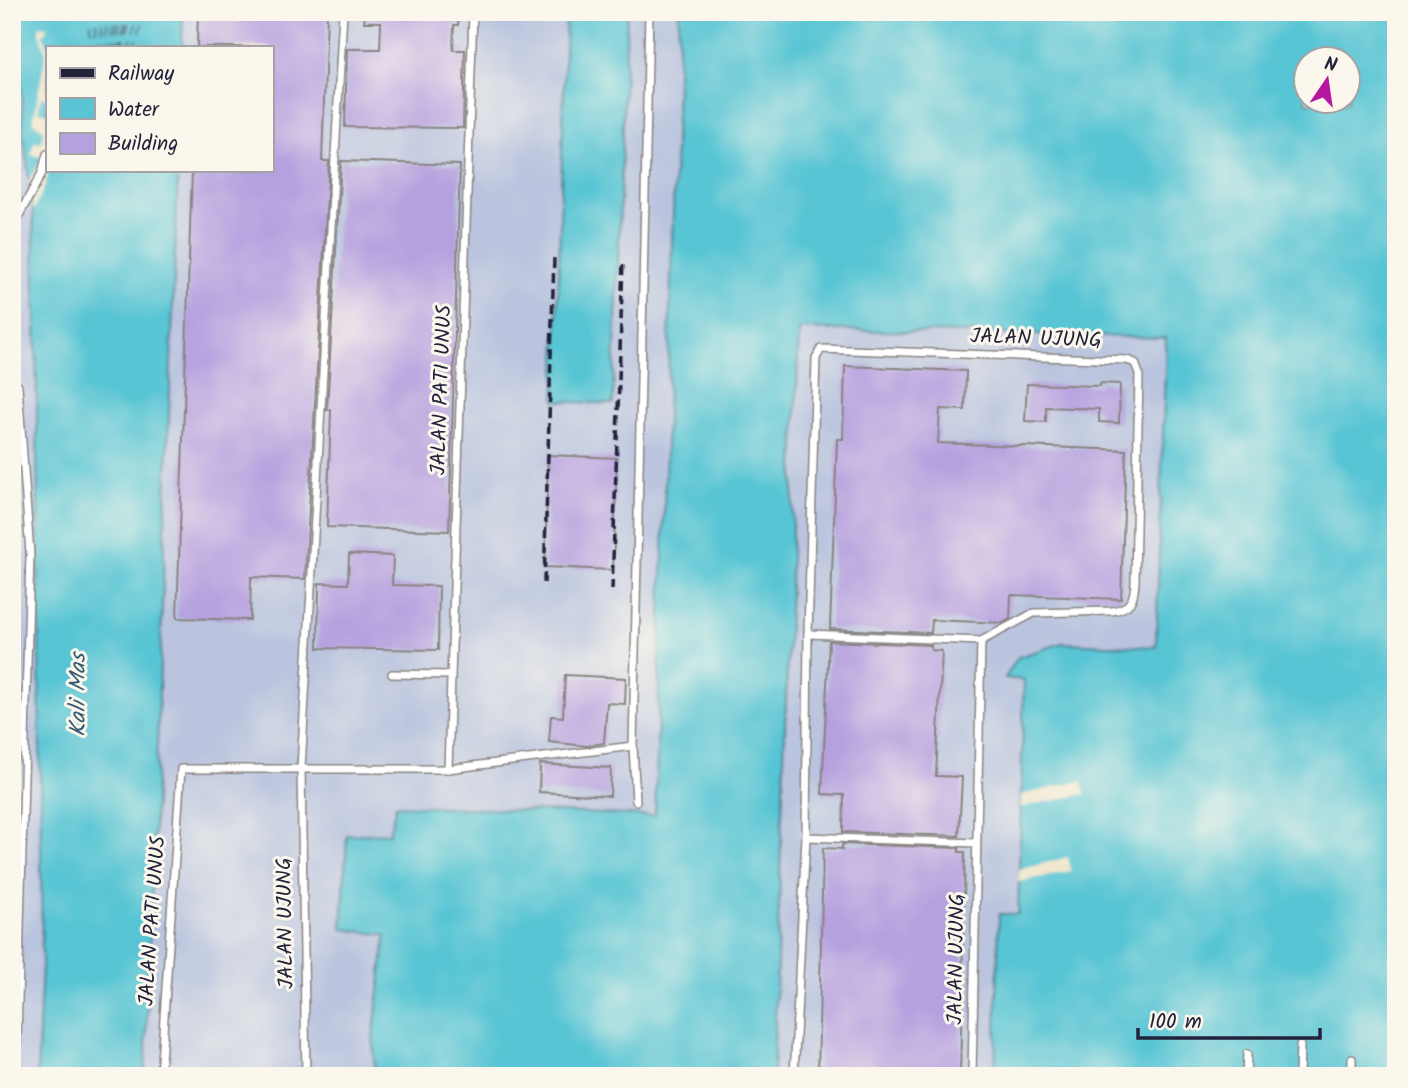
<svg xmlns="http://www.w3.org/2000/svg" width="1408" height="1088" font-family="Kalam,sans-serif">
<rect width="100%" height="100%" fill="#fbf7ec"/>
<filter id="ink" filterUnits="userSpaceOnUse"><feTurbulence type="fractalNoise" baseFrequency=".0143" numOctaves="2"/><feDisplacementMap in="SourceGraphic" scale="14" xChannelSelector="R" yChannelSelector="G"/><feConvolveMatrix kernelMatrix="1 2 1 2 8 2 1 2 1" color-interpolation-filters="sRGB"/></filter>
<filter id="wash" filterUnits="userSpaceOnUse"><feTurbulence type="fractalNoise" baseFrequency=".00686" numOctaves="4" result="noise"/><feDisplacementMap in="SourceGraphic" scale="28" xChannelSelector="R" yChannelSelector="G"/><feGaussianBlur stdDeviation="1.57" result="paint"/><feColorMatrix in="noise" values="0 0 0 0 0 0 0 0 0 0 0 0 0 0 0 0 0 1.4 0 .05"/><feComposite in="paint" operator="in"/></filter>
<g filter="url(#wash)">
<rect width="100%" height="100%" fill="#f0e5c9"/>
<!-- industrial -->
<g fill="#bac4de">
<path d="M12,12H19L23,132L33,211L36,319L42,963L37,1076H12Z"/>
<path d="M183,12H679L655,816L396,805L389,833L347,835L342,929L386,934L373,1039L375,1076H145L178,170H271V47H182Z"/>
<path d="M799,329L1166,338L1156,648L1062,643L1006,678L1024,680L1018,914H999L995,1076H773Z"/>
</g>
<!-- water -->
<g fill="#59c5d4" stroke="#3e7488" stroke-width="2" fill-rule="evenodd">
<path d="M19,12H183L182,47H47V170H178L145,1076H37L42,963L36,319L33,211L23,132Z"/>
<path d="M566,12H627L613,404L555,401Z"/>
<path d="M679,12H1396V1076H995L999,914H1018L1024,680L1005,678L1018,657L1062,643L1156,647L1166,338L799,329L773,1076H375L373,1039L386,935L342,929L347,835L389,833L396,805L655,816ZM1306,60H1348V102H1306Z"/>
</g>
<!-- pier -->
<g fill="#f0e5c9">
<path d="M40,26L47,27L45,33H42L48,47L47,96V98L41,97L38,111L47,113L49,170L45,186L33,211L29,180L43,158L31,154L34,142L41,143L44,130L33,122L46,53L39,32Z"/>
<path d="M1082,781L1085,794L1021,807V795Z"/>
<path d="M1068,857L1071,871L1018,882L1019,870Z"/>
</g>
<g fill="none" stroke-linecap="round" stroke-linejoin="round">
<!-- ferry -->
<g stroke="#355b71" stroke-width="2" stroke-dasharray="9 7" stroke-linecap="butt">
<path d="M91,47V12"/>
<path d="M95,47L97,12"/>
<path d="M100,47L103,12"/>
<path d="M104,47L109,12"/>
<path d="M109,47L115,12"/>
<path d="M112,47L119,12"/>
<path d="M115,47L122,12"/>
<path d="M119,47L127,12"/>
<path d="M121,47L130,12"/>
<path d="M122,47L133,12"/>
<path d="M129,47L140,12"/>
<path d="M134,47L147,12"/>
</g>
</g>
<g id="blocks">
<!-- building -->
<g fill="#b6a1df">
<path d="M198,12H327L322,161H329L305,579L251,577L250,620L177,618L192,170H271V47H197Z"/>
<path d="M365,12H459L458,25H454L453,50H465L463,128L345,127L347,49H380L381,22H364Z"/>
<path d="M341,161L460,165L449,531L327,527L331,410H327Z"/>
<path d="M845,366L966,371L965,410L940,409L938,443L1126,450L1121,599L1011,595L1010,619L1003,623L932,620L931,633L830,629L837,439H843Z"/>
<path d="M1100,383L1120,384L1119,423L1099,422V409L1046,407V422L1025,421L1027,384L1100,386Z"/>
<path d="M548,455L617,458L613,570L545,567Z"/>
<path d="M349,554L393,556L392,585L439,586L438,650L318,648L319,583L348,584Z"/>
<path d="M829,641L931,645V650L942,651L936,776L962,777L959,836L843,832L844,795L822,794Z"/>
<path d="M565,675L626,678L625,704L607,703L604,743L587,746L549,742L551,716L563,717Z"/>
<path d="M540,764L611,768L610,796L539,792Z"/>
<path d="M842,844L959,848V852H965L960,1076H818L823,848L842,849Z"/>
</g>
</g>
</g>
<g filter="url(#ink)">
<use href="#blocks" fill-opacity="0" stroke="#898482" stroke-width="2"/>
<g fill="none" stroke-linecap="round" stroke-linejoin="round">
<defs>
<g id="lane">
<path d="M12,228L42,173L47,154"/>
<path d="M12,380L18,386L30,554L16,1076"/>
<path d="M808,634L981,641"/>
<path d="M392,674L450,675"/>
<path d="M633,746L636,801"/>
<path d="M448,769L473,12"/>
<path d="M160,1076L181,769H448L633,746L649,12"/>
<path d="M306,1076L301,769L343,12"/>
<path d="M794,1076L806,837"/>
<path d="M972,1076L981,641L1034,613L1112,611C1131,608 1134,600 1135,582L1139,374L1135,363L1127,360L821,349L816,358L808,634L806,837L977,843"/>
<path d="M1246,1076L1247,1054"/>
<path d="M1299,1076L1300,1046"/>
<path d="M1352,1076V1059"/>
</g>
</defs>
<!-- lane casing -->
<use href="#lane" stroke="#898482" stroke-width="10"/>
<!-- lane -->
<use href="#lane" stroke="#fff" stroke-width="7"/>
<!-- rail -->
<g stroke="#22223b" stroke-width="3.5" stroke-dasharray="10 5" stroke-linecap="butt">
<path d="M544,583L554,258"/>
<path d="M612,590L623,261"/>
</g>
</g>
</g>
<g text-anchor="middle" dominant-baseline="central" stroke-width="6" stroke-linejoin="round" paint-order="stroke">
<!-- street labels -->
<g font-size="21" fill="#22223b" stroke="#fbf7ec">
<text transform="translate(1036 339) rotate(2)">JALAN UJUNG</text>
<text transform="translate(442 390) rotate(-88)">JALAN PATI UNUS</text>
<text transform="translate(153 921) rotate(-86)">JALAN PATI UNUS</text>
<text transform="translate(286 923) rotate(-91)">JALAN UJUNG</text>
<text transform="translate(957 959) rotate(-89)">JALAN UJUNG</text>
</g>
<!-- water labels -->
<g font-size="23" font-style="italic" fill="#355b71" stroke="#fbf7ec">
<text transform="translate(79 695) rotate(-90)">Kali Mas</text>
</g>
</g>
<!-- margin -->
<rect width="1408" height="1088" fill="none" stroke="#fbf7ec" stroke-width="42"/>
<!-- legend -->
<rect x="46" y="46" width="228" height="126" fill="#fbf7ec" stroke="#a4a2a5" stroke-width="2"/>
<rect x="60" y="68" width="35" height="10" fill="#22223b" stroke="#a4a2a5" stroke-width="2"/>
<text x="108" y="80" font-size="21" fill="#22223b">Railway</text>
<rect x="60" y="98" width="35" height="21" fill="#59c5d4" stroke="#a4a2a5" stroke-width="2"/>
<text x="108" y="116" font-size="21" fill="#22223b">Water</text>
<rect x="60" y="133" width="35" height="21" fill="#b6a1df" stroke="#a4a2a5" stroke-width="2"/>
<text x="108" y="150" font-size="21" fill="#22223b">Building</text>
<!-- north arrow -->
<g transform="translate(1327 80) rotate(13)"><circle r="33" fill="#fbf7ec" stroke="#a4a2a5" stroke-width="2"/>
<path d="M0-5L12 26L0 18L-12 26Z" fill="#b5179e"/>
<text y="-10" font-size="19" font-weight="bold" text-anchor="middle" fill="#22223b">N</text>
</g>
<!-- scale -->
<path d="M1138 1028v10h182v-10" fill="none" stroke="#22223b" stroke-width="3.5"/>
<text x="1149" y="1028" font-size="21" fill="#22223b" stroke="#fbf7ec" stroke-width="5" paint-order="stroke">100 m</text>
</svg>
